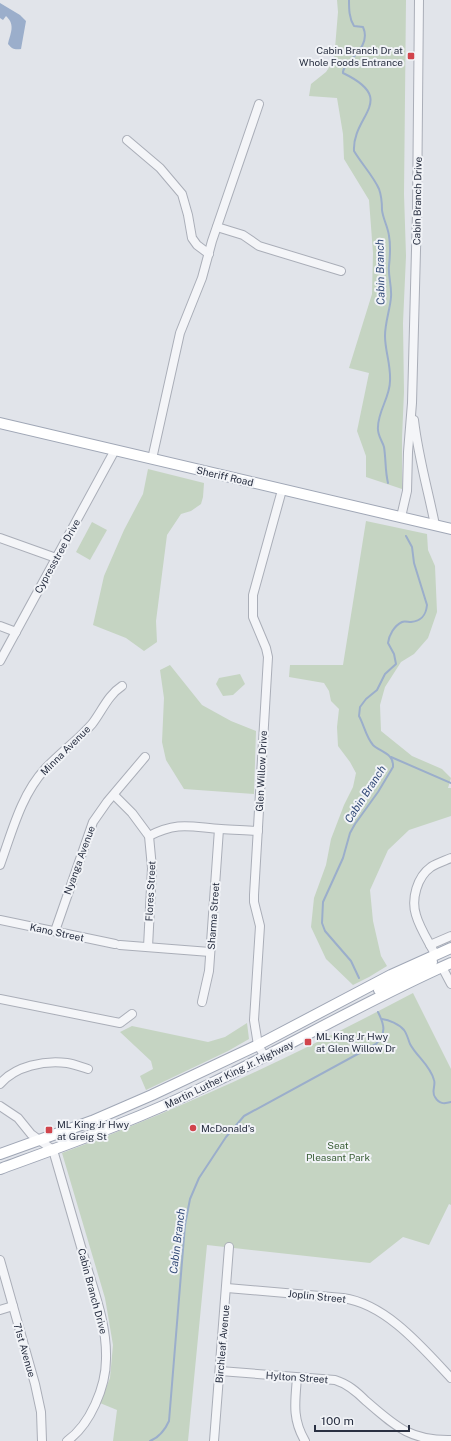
<svg xmlns="http://www.w3.org/2000/svg" width="451" height="1441" font-family="'Public Sans',sans-serif">
<rect width="100%" height="100%" fill="#e1e4ea"/>
<!-- green -->
<g fill="#c5d4c2">
<path d="M337,0H406L404,194L406,256L403,323L404,392L402,438V489L366,477V456L357,431L369,373L349,368L372,294L373,253L369,200L344,159L343,134L337,98L309,96L311,84L326,72L334,60L338,12Z"/>
<path d="M148,469L204,483L203,497L201,504L191,511L181,514L167,535L156,621L157,642L144,651L126,638L93,625L104,576L124,530L143,494Z"/>
<path d="M366,521L427,534L428,550L435,566L437,612L428,638L414,654L401,662L385,687L380,705L381,731L412,756L442,769L451,778L448,788H451V816L409,830L388,850L370,890L373,921L381,956L387,966L369,977L353,985L326,959L311,927L314,898L326,865L331,839L344,805L353,787L356,773L350,762L338,746L337,727L339,709L331,701L329,691L324,683L289,677L290,665H343Z"/>
<path d="M92,522L107,530L90,560L76,552Z"/>
<path d="M170,665L202,705L231,721L256,731L254,794L184,789L166,760L162,742L164,698L160,670Z"/>
<path d="M240,674L245,684L233,695L223,696L216,684L219,678Z"/>
<path d="M413,993L451,1069V1205L449,1204L429,1245L403,1237L370,1263L207,1245L188,1441H113L117,1410L100,1403L110,1378L113,1345L105,1298L62,1153C183,1108 300,1053 413,993Z"/>
<path d="M247,1023L249,1039L228,1051L146,1090L140,1076L153,1069L151,1061L120,1032L132,1026L208,1042L225,1037Z"/>
</g>
<!-- water -->
<path fill="#9baecb" d="M0,3L20,15L26,21L21,49C15,50 12,49 8,44C10,34 16,25 6,16L3,20L0,18Z"/>
<g fill="none" stroke-linecap="round" stroke-linejoin="round">
<!-- stream -->
<g stroke="#9baecb" stroke-width="2">
<path d="M349,0C349,9 349,18 354,26L363,27C373,49 341,63 343,73C399,100 352,115 354,151C361,163 374,177 379,189C382,197 382,202 382,210C383,219 388,227 389,236C391,247 390,256 389,266C388,276 392,287 391,297C390,310 385,322 385,336C385,351 391,365 390,381C390,397 378,411 378,427C377,435 382,440 384,447C386,459 385,471 388,483"/>
<path d="M391,757L451,783"/>
<path d="M359,978L351,961L325,931L322,923L323,902L343,858L350,833L355,824L378,792L393,767C394,753 380,752 373,745C366,737 364,725 359,716L360,707L366,699L377,690L385,674L396,664L394,654L388,643C389,635 394,626 402,622C404,621 408,622 411,622C422,621 426,615 427,605L414,563L412,547L406,536"/>
<path d="M382,1019C389,1020 399,1024 404,1030C407,1034 408,1039 410,1044C417,1057 430,1065 434,1080C436,1085 431,1092 435,1097C439,1104 444,1104 451,1102"/>
<path d="M150,1441C160,1437 165,1430 169,1421L185,1225L190,1199L199,1178L226,1137L244,1116L376,1044C387,1033 384,1024 378,1012"/>
</g>
<defs>
<g id="minor">
<path d="M127,140L160,168L182,194L188,215L192,238L197,245L209,254"/>
<path d="M217,227L243,235L259,246L341,271"/>
<path d="M414,420C418,456 428,490 435,525"/>
<path d="M152,459L180,333L202,278L212,241L259,104"/>
<path d="M401,517L407,491L408,452L412,403L417,212L419,0"/>
<path d="M0,538L56,558"/>
<path d="M0,626L16,632"/>
<path d="M0,661L115,450"/>
<path d="M114,795L132,813L149,836L152,868L148,947"/>
<path d="M149,836C178,821 191,827 221,829C234,830 246,830 258,831"/>
<path d="M0,865C12,832 21,795 45,769C60,753 78,740 92,724C102,711 108,695 122,686"/>
<path d="M0,920L115,944"/>
<path d="M55,931L93,822L107,802L145,757"/>
<path d="M120,945L210,952"/>
<path d="M430,945L451,936"/>
<path d="M435,954C429,942 420,929 416,915C411,899 417,877 431,867C437,863 444,861 451,858"/>
<path d="M442,967L451,984"/>
<path d="M0,999L120,1023L132,1014"/>
<path d="M202,1002L209,971L219,829"/>
<path d="M265,1057L258,1045L254,1020L260,926L254,902V895L268,657L266,648L253,617V595L282,490"/>
<path d="M0,1084C15,1066 45,1060 67,1063C74,1064 81,1067 88,1069"/>
<path d="M0,1106L18,1118L31,1134L53,1150C64,1188 75,1226 86,1264C95,1294 107,1326 106,1359C106,1387 90,1425 67,1441"/>
<path d="M0,1260L35,1384L41,1412L42,1441"/>
<path d="M227,1288L343,1298C386,1304 422,1347 451,1378"/>
<path d="M0,1310L13,1306"/>
<path d="M220,1371L335,1380C348,1384 357,1392 366,1401C395,1426 410,1441 451,1440"/>
<path d="M297,1378C295,1402 292,1419 305,1441"/>
<path d="M214,1441L229,1247"/>
</g>
<g id="major">
<path d="M0,423L451,529"/>
<path d="M379,990L428,965L432,962"/>
<path d="M0,1154L92,1121L152,1095L258,1045L391,975L451,948"/>
<path d="M0,1169C71,1143 142,1118 210,1084C291,1045 369,999 451,963"/>
</g>
</defs>
<!-- minor casing -->
<use href="#minor" stroke="#aaaeb8" stroke-width="10"/>
<!-- major casing -->
<use href="#major" stroke="#a0a7b6" stroke-width="12"/>
<!-- minor -->
<use href="#minor" stroke="#f4f5f8" stroke-width="8"/>
<!-- major -->
<use href="#major" stroke="#fff" stroke-width="10"/>
</g>
<!-- markers -->
<g fill="#d1444c" stroke="#f1f3f7" stroke-width="1.5">
<rect x="407" y="52" width="8" height="8" rx="2"/>
<rect x="304" y="1038" width="8" height="8" rx="2"/>
<circle cx="193" cy="1128" r="4"/>
<rect x="45" y="1126" width="8" height="8" rx="2"/>
</g>
<g text-anchor="middle" dominant-baseline="central" stroke-width="4" stroke-linejoin="round" paint-order="stroke">
<!-- poi labels -->
<g font-size="10" fill="#293042" stroke="#f1f3f7" text-anchor="start">
<text x="403" y="50" text-anchor="end">Cabin Branch Dr at<tspan x="403" dy="12">Whole Foods Entrance</tspan></text>
<text x="316" y="1036">ML King Jr Hwy<tspan x="316" dy="12">at Glen Willow Dr</tspan></text>
<text x="57" y="1124">ML King Jr Hwy<tspan x="57" dy="12">at Greig St</tspan></text>
<text x="201" y="1128">McDonald's</text>
</g>
<!-- street labels -->
<g font-size="10" fill="#293042" stroke="#f1f3f7">
<text transform="translate(417 201) rotate(-89)">Cabin Branch Drive</text>
<text transform="translate(225 476) rotate(13)">Sheriff Road</text>
<text transform="translate(57 556) rotate(-61)">Cypresstree Drive</text>
<text transform="translate(65 750) rotate(-45)">Minna Avenue</text>
<text transform="translate(261 771) rotate(-87)">Glen Willow Drive</text>
<text transform="translate(79 860) rotate(-70)">Nyanga Avenue</text>
<text transform="translate(150 891) rotate(-87)">Flores Street</text>
<text transform="translate(213 916) rotate(-86)">Sharma Street</text>
<text transform="translate(57 932) rotate(12)">Kano Street</text>
<text transform="translate(229 1074) rotate(-26)">Martin Luther King Jr. Highway</text>
<text transform="translate(93 1291) rotate(75)">Cabin Branch Drive</text>
<text transform="translate(317 1296) rotate(6)">Joplin Street</text>
<text transform="translate(222 1344) rotate(-85)">Birchleaf Avenue</text>
<text transform="translate(25 1350) rotate(74)">71st Avenue</text>
<text transform="translate(297 1377) rotate(4)">Hylton Street</text>
</g>
<!-- park labels -->
<g font-size="10" fill="#3a5e36" stroke="#f1f3f7">
<text x="338" y="1145">Seat<tspan x="338" dy="12">Pleasant Park</tspan></text>
</g>
<!-- water labels -->
<g font-size="11" font-style="italic" fill="#324a77" stroke="#f1f3f7">
<text transform="translate(380 272) rotate(-91)">Cabin Branch</text>
<text transform="translate(365 794) rotate(-57)">Cabin Branch</text>
<text transform="translate(177 1241) rotate(-83)">Cabin Branch</text>
</g>
</g>
<!-- scale -->
<path d="M315 1425v6h94v-6" fill="none" stroke="#293042" stroke-width="2"/>
<text x="321" y="1425" font-size="12" fill="#293042" stroke="#f1f3f7" stroke-width="3" paint-order="stroke">100 m</text>
</svg>
